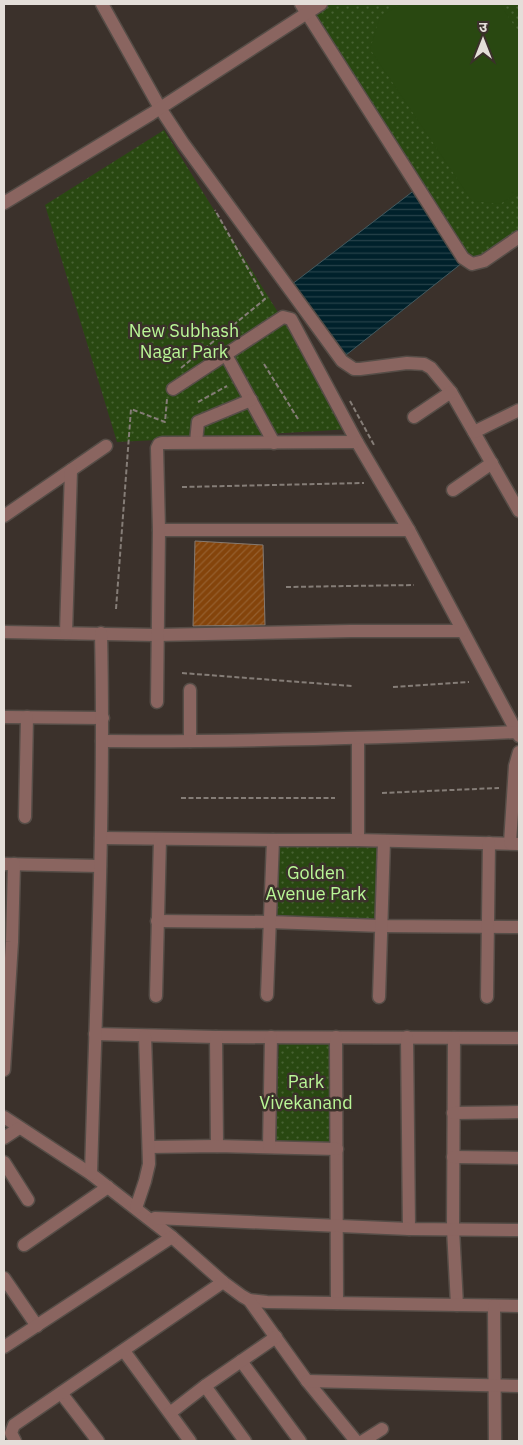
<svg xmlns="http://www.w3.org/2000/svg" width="523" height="1445" font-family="'IBM Plex Sans','Noto Sans Devanagari',sans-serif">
<defs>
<pattern id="park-dots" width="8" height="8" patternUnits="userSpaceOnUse" patternTransform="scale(1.25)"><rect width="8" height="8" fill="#294811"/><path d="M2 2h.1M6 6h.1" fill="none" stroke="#486233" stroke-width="1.8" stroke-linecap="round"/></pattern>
<pattern id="water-rules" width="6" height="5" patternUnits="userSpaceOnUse" patternTransform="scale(1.25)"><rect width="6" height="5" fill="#00212b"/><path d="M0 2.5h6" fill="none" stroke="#254149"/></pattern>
<pattern id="building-hatch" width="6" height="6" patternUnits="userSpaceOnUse" patternTransform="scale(1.25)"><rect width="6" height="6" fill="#84440b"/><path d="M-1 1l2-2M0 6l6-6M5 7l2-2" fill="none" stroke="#955f2e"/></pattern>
</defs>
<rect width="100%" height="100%" fill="#3b312b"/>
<!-- park -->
<g fill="url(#park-dots)">
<path d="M327,4H519V229L472,261L314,12Z"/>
<path d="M164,130L351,429L268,434L270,438H196L117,442L45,205Z"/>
<path d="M274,841L383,843L382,924L276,921Z"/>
<path d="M335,1037L336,1147L276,1145L279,1038Z"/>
</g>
<!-- pitch -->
<path fill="#294811" d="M401,4H500L519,33V192L500,204L472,201L370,49L380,17Z"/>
<!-- water -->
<path fill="url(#water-rules)" stroke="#445a5f" d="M416,189L462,263L341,359L287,288Z"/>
<!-- building -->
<path fill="url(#building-hatch)" stroke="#857a72" d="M195,541L263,545L265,625L193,626Z"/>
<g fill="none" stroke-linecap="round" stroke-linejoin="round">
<defs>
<g id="minor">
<path d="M102,4L160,108L183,143L342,361L354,369H360L407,363L424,364L431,368L451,392L519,511"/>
<path d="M301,4L463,258L472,264L484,261L519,237"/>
<path d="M4,203L151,114L321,4"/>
<path d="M226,355L274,443"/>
<path d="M173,389L283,317L291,319L357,442L409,530L519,736"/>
<path d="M414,417L451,392"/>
<path d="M474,432L519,410"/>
<path d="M196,442L198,422L251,400"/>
<path d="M453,490L492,463"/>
<path d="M4,516L106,446"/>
<path d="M159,530H409"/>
<path d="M4,632L156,635L351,631H462"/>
<path d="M66,633L71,470"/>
<path d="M190,690V741"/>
<path d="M157,702L159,530L157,448L159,444L162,443L357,442"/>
<path d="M4,717L103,718"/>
<path d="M358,738V840"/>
<path d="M102,741C241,742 379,738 517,732"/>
<path d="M25,817L27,717"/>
<path d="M101,838L273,840H358L519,844"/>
<path d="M510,843L515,766L519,752"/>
<path d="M4,864L100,866"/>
<path d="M157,921L269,922L382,926L519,927"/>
<path d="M267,995L273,840"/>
<path d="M156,996L160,839"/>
<path d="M379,997L384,841"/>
<path d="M487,997L489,843"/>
<path d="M95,1034L216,1037L519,1038"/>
<path d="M216,1037L217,1146"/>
<path d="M336,1037L337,1303"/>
<path d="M407,1037L409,1229"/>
<path d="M454,1038L453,1229L457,1305"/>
<path d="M4,1070L12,942L14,864"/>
<path d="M453,1113L519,1112"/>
<path d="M4,1117L91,1174L172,1237L223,1282L242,1296L249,1300L267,1302L519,1306"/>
<path d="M4,1138L19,1128"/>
<path d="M149,1147L217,1146L337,1149"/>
<path d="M269,1147L271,1037"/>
<path d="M453,1157L519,1158"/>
<path d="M4,1162L28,1200"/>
<path d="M91,1174C96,994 105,814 101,633"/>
<path d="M136,1208L145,1181L149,1164L145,1036"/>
<path d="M152,1220L155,1218L409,1229L519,1230"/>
<path d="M24,1245L108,1187"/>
<path d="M4,1278L37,1326"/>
<path d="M249,1300L307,1381L356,1441"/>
<path d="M494,1306L495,1441"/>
<path d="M4,1347L172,1237"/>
<path d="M124,1351L190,1441"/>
<path d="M241,1361L300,1441"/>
<path d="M307,1381L519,1386"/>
<path d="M205,1386L245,1441"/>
<path d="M61,1393L98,1441"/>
<path d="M170,1413L205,1386L276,1337"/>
<path d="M15,1441L11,1433L14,1425L223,1282"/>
<path d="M363,1441L382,1429"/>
</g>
</defs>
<!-- minor casing -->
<use href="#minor" stroke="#564d47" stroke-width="15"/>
<!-- path -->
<g stroke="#857d77" stroke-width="2" stroke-dasharray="5 2.5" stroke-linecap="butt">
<path d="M264,364L298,419"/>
<path d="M181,368L265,299L215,210"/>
<path d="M350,401L374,445"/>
<path d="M198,402L227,386"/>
<path d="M182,487L364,483"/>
<path d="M286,587L414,585"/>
<path d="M116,609L131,409L165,422L167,399"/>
<path d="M182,673L352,686"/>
<path d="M393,687L469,682"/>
<path d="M382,793L499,788"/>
<path d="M181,798H335"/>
</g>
<!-- minor -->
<use href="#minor" stroke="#8a6560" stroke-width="12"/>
</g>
<g text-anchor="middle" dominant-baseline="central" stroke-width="5" stroke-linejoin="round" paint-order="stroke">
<!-- park labels -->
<g font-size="18" fill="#b9f696" stroke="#3b312b">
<text x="184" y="330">New Subhash<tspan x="184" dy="21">Nagar Park</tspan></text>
<text x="316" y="872">Golden<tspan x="316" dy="21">Avenue Park</tspan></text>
<text x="306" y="1081">Park<tspan x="306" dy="21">Vivekanand</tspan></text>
</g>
</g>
<!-- border -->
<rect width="523" height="1445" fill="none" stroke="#e4ded9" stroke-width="10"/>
<!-- north arrow -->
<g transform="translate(483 40)" stroke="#3b312b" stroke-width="4" paint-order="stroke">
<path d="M0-4L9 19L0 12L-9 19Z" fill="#e4ded9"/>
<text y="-8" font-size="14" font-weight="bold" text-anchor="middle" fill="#e4ded9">उ</text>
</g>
</svg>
